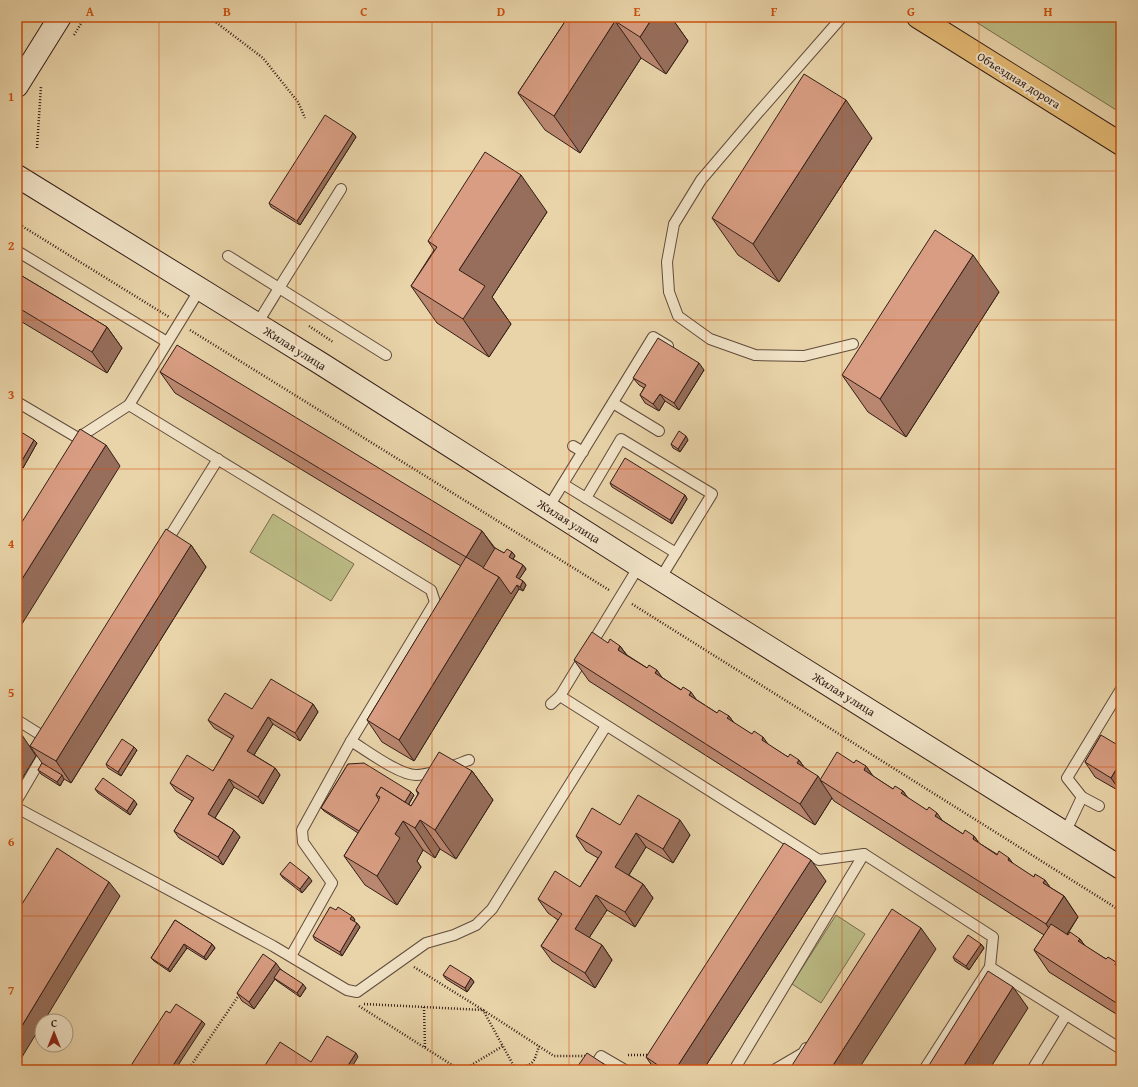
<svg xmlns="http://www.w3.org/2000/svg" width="1138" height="1087" font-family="'Gentium Book Plus',serif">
<rect width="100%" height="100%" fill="#e9d4a9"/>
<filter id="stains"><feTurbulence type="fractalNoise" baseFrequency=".005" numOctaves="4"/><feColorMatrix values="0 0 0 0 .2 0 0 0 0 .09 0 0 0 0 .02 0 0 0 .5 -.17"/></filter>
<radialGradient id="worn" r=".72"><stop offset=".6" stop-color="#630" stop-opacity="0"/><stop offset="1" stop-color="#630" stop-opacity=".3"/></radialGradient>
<!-- green -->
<g fill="#bbbb85" stroke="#776c4e">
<path d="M968,17H1121V113Z"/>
<path d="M273,514L354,564L331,601L250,552Z"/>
<path d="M836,915L865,934L821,1003L792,984Z"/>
</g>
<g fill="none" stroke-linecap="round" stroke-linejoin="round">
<defs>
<g id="service">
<path d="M842,17L757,114L701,180L674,224L667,262L669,292L678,316L710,339L755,355L804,356L853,344"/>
<path d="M341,189L279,288L386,355"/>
<path d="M17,251L167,342"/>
<path d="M228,256L279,288L257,324"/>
<path d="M200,289L129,405L431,590L435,602L351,741L302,830L303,842L332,883L291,956"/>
<path d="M17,402L78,438L129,405"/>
<path d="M613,403L659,431"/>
<path d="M573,446L583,452"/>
<path d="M563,484L676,553"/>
<path d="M586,498L621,439L712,494L660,579"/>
<path d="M548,508L653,337L668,346"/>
<path d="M165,544L218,459"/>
<path d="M639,566L560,696L819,860L864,854L993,937L990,967"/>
<path d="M551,704L560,696"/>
<path d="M17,720L44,737L47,732"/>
<path d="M351,741C366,750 399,775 416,775C431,775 455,765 469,760"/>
<path d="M1082,797L1067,778L1121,689"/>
<path d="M17,800L45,752V749"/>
<path d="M17,808L273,946L347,990L357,992L426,943L454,935L476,925L492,909L606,726"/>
<path d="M1065,833L1082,797L1099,806"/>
<path d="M592,1070L601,1056L625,1070"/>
<path d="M734,1070L864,854"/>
<path d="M774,1070L803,1053L806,1048"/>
<path d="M924,1070L990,967L1121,1049"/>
<path d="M1032,1070L1066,1015"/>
</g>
<g id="secondary">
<path d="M17,86L60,17"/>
<path d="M17,176L320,363L639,566L1121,868"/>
</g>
<path id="primary" d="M918,17L1121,144"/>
</defs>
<!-- service casing -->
<use href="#service" stroke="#604c3c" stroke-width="12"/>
<!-- secondary casing -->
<use href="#secondary" stroke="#331e17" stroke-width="24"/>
<!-- primary casing -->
<use href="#primary" stroke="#331e17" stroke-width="24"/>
<!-- path -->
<g stroke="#331e17" stroke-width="2.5" stroke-dasharray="1 2" stroke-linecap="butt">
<path d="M209,17L263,58L298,102L305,118"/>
<path d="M74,35L85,17"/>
<path d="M37,148L41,86"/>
<path d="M17,223L169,317"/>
<path d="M309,326L333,342"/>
<path d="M190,330L609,590"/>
<path d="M632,604L1121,911"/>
<path d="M414,967L483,1010L516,1070"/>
<path d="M364,1004L483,1010L554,1056H585"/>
<path d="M359,1006L460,1070"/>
<path d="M424,1007L425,1048"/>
<path d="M628,1055H649"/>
<path d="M515,1069C534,1064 533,1065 539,1046"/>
<path d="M188,1070L239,995"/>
<path d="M463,1070L503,1046"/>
</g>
<!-- service -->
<use href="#service" stroke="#f1e3c7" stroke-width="10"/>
<!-- secondary -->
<use href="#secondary" stroke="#f1e3c7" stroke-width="22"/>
<!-- primary -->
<use href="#primary" stroke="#e4ba74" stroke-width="22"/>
</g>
<!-- wall -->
<g fill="#ba8770" stroke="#331e17">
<path d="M568,17H671L688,41L666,74L641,58L580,153L545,130L518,93Z"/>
<path d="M353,133L356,137L300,225L271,207L269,203Z"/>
<path d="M872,138L779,282L738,255L712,218Z"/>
<path d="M547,212L492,297L511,324L489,357L437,323L411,286L434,250L428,241Z"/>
<path d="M17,273L107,327L122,348L107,373L17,319Z"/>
<path d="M999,292L906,437L868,412L842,375Z"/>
<path d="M704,370L679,410L665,401L659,411L645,403L640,395L644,388L639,385L633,378Z"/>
<path d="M160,372L482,531L495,548L504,553L512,552L515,556L513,559L523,565L526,569L519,579L523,581L526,585L523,591L519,589L414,761L382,742L367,720L461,566L175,393Z"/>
<path d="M17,440H34L37,443L23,468L17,464Z"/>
<path d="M688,440L680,452L673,448L671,444Z"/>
<path d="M610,483L685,495L687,499L672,524L612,487Z"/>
<path d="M191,545L206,567L71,783L64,779L60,786L41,774L38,770L42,763L30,746Z"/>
<path d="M620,646L627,655L697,700L717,713L729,716L734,723L788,757L799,760L804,767L820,780L854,763L866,766L873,776L893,789L903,791L908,798L963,834L974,836L979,843L1064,896L1078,917L1067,935L1080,939L1085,946L1106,959L1116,962L1121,969V1017L1049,972L1034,950L1044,935L834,801L832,798L815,825L589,681L574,660Z"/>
<path d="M313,704L318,712L300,741L273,724L254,755L275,768L280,775L263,804L234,787L215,818L234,830L240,837L223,865L179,838L174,831L192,801L176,791L170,783L213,771L232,739L214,728L208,720L252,709Z"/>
<path d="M1101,735L1121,792L1095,777L1085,762Z"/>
<path d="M134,747L137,750L121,776L108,768L106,764Z"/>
<path d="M348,764L411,792L414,795L409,804L411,806L418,794L416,790L472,771L493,800L456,859L440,849L435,858L423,850L417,861L421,867L397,905L365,885L344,856L358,833L324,811L321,808Z"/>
<path d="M95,789L137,804L130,815L98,793Z"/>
<path d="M620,825L690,835L673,863L646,847L629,875L643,884L653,898L635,927L607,910L589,938L602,945L612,960L595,988L552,961L541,946L558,920L548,913L538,899L580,887L598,858L586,851L576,836Z"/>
<path d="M280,874L312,881L302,893L283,878Z"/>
<path d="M826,881L703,1070H655L646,1057Z"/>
<path d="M336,910L352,916L355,920L354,921L360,927L342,956L315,940L313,936Z"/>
<path d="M175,920L212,944L215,948L206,960L187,948L170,972L154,961L151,958Z"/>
<path d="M981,944L984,948L969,970L955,961L953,957Z"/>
<path d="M280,969L306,988L300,997L277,981L275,979L254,1009L242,1001L237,993Z"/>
<path d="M443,975L471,978L474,982L467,992L446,979Z"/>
</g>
<!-- shaded-wall -->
<g fill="#976e5b" stroke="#331e17">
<path d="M653,17H671L688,41L666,74L640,37Z"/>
<path d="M615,21L641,58L580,153L554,116Z"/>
<path d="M846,100L872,138L779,282L753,244Z"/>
<path d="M353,133L356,137L300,225L297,221Z"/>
<path d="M521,175L547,212L492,297L511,324L489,357L463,319L459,270Z"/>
<path d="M973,255L999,292L906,437L880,399Z"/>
<path d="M107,327L122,348L107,373L92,352Z"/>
<path d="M699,363L704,370L679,410L674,403Z"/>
<path d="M660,394L665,401L659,411L653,404Z"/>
<path d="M686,436L688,440L680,452L678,449Z"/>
<path d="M34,440L37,443L23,468L20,464Z"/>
<path d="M106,445L120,466L17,632V587Z"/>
<path d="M685,495L687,499L672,524L670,520Z"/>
<path d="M482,531L497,552L482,577L466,557Z"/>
<path d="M191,545L206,567L71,783L56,761Z"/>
<path d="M512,552L515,556L512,560L509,557Z"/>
<path d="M523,565L526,569L518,581L516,577Z"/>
<path d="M499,577L517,585L519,589L414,761L399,740Z"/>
<path d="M523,581L526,585L523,591L520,587Z"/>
<path d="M620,646L635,667L618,650Z"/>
<path d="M657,670L671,691L655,673Z"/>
<path d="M691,692L706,713L689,695Z"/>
<path d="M313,704L318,712L300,741L295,733Z"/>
<path d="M729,716L744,737L727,718Z"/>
<path d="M268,717L273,724L252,758L247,751Z"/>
<path d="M22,735L36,756L18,785L17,783V742Z"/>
<path d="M763,737L778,758L762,740Z"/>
<path d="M134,747L137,750L121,776L118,772Z"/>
<path d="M799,760L814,781L797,763Z"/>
<path d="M1121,761V792L1111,778Z"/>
<path d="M866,766L881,788L864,770Z"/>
<path d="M275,768L280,775L263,804L258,797Z"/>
<path d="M472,771L493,800L456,859L435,830Z"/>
<path d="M62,775L64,779L60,786L57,782Z"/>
<path d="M818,776L822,782L820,780L832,798L815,825L800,804Z"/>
<path d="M229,779L234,787L213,821L208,814Z"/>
<path d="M903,791L917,812L901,793Z"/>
<path d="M411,792L414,795L398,822L395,818Z"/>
<path d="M134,800L137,804L130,815L127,811Z"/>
<path d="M937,813L952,834L935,816Z"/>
<path d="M420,820L440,849L435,858L415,828Z"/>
<path d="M680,820L690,835L673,863L663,849Z"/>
<path d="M403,821L423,850L417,861L421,867L397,905L377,876L395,834Z"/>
<path d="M234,830L240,837L223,865L218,857Z"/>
<path d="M636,833L646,847L625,881L615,867Z"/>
<path d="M974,836L989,857L973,839Z"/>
<path d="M1009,858L1024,879L1008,860Z"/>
<path d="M811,860L826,881L703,1070H675Z"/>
<path d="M309,877L312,881L302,893L300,889Z"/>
<path d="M1045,880L1060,901L1043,883Z"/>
<path d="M109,882L120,896L44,1021H42V1024L19,1062L17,1059V1034Z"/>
<path d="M643,884L653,898L635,927L625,912Z"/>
<path d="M596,895L607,910L585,944L575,929Z"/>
<path d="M1064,896L1078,917L1060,945L1046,924Z"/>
<path d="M352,916L355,920L353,923L350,919Z"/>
<path d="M357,923L360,927L342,956L340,952Z"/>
<path d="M921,928L936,949L858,1070H830Z"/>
<path d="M1080,939L1095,960L1078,941Z"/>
<path d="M184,944L187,948L170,972L168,969Z"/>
<path d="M212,944L215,948L206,960L204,957Z"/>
<path d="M981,944L984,948L969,970L966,966Z"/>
<path d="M602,945L612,960L595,988L585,973Z"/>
<path d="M1116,962L1121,969L1115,965Z"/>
<path d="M276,963L281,970L274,978L275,979L254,1009L249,1002Z"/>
<path d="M471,978L474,982L467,992L465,988Z"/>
<path d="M303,984L306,988L300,997L297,993Z"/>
<path d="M1013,987L1028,1008L989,1070H961Z"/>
<path d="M202,1021L205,1024L175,1070H170Z"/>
<path d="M356,1053L358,1057L350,1070H345Z"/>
</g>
<!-- building -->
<g fill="#d89d82" stroke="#331e17">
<path d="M568,17H653L640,37L615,21L554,116L518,93Z"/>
<path d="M804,74L846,100L753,244L712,218Z"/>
<path d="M325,115L353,133L297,221L269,203Z"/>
<path d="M485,152L521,175L459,270L485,286L463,319L411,286L437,247L428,241Z"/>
<path d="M935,230L973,255L880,399L842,375Z"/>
<path d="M17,273L107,327L92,352L17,307Z"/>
<path d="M658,338L699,363L674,403L660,394L653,404L640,395L646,385L633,378Z"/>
<path d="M177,345L482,531L466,557L499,577L399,740L367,720L466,557L160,372Z"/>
<path d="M80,429L106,445L17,587V530Z"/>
<path d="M679,431L686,436L678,449L671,444Z"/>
<path d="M21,432L34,440L20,464L17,462V440Z"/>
<path d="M625,458L685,495L670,520L610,483Z"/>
<path d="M166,529L191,545L56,761L30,746Z"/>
<path d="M495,548L504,553L507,549L512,552L509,557L523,565L516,577L523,581L520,587L517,585L511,594L499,577L483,568Z"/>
<path d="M592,632L608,643L610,639L620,646L618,650L647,668L649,665L657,670L655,673L681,690L683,687L691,692L689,695L717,713L719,710L729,716L727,718L752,734L754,731L763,737L762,740L788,757L790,754L799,760L797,763L818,776L800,804L574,660Z"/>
<path d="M271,679L313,704L295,733L268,717L247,751L275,768L258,797L229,779L208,814L234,830L218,857L174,831L194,798L170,783L187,755L213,771L234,736L208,720L225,693L252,709Z"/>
<path d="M17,732L22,735L17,742Z"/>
<path d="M1101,735L1121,747V761L1111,778L1085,762Z"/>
<path d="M122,739L134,747L118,772L106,764Z"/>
<path d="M439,752L472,771L435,830L420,820L415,828L403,821L395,834L400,838L377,876L344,856L380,797L376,795L381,787L411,806L419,793L416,790Z"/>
<path d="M837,752L854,763L856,760L866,766L864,770L893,789L895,786L903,791L901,793L927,810L929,807L937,813L935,816L963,834L965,830L974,836L973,839L997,855L999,851L1009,858L1008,860L1034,877L1035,874L1045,880L1043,883L1064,896L1046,924L820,780Z"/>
<path d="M42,763L62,775L57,782L38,770Z"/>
<path d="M364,763L411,792L405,802L381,787L376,795L379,800L359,831L321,808L348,764Z"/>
<path d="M103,778L134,800L127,811L95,789Z"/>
<path d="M638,795L680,820L663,849L636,833L615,867L643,884L625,912L596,895L575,929L602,945L585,973L541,946L562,914L538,899L555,871L580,887L602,852L576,836L592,808L620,825Z"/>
<path d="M784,843L811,860L675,1070H665L646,1057Z"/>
<path d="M57,848L109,882L17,1034V912Z"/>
<path d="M290,862L309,877L300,889L280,874Z"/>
<path d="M330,907L336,910L338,907L352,916L350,919L357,923L340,952L313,936Z"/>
<path d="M892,909L921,928L830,1070H789Z"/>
<path d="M175,920L212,944L204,957L184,944L168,969L151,958Z"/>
<path d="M1051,924L1068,935L1070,932L1080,939L1078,941L1106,959L1108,957L1116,962L1115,965L1121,969V1006L1034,950Z"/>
<path d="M968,935L981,944L966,966L953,957Z"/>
<path d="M263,954L276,963L249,1002L237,993Z"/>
<path d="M450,965L471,978L465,988L443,975Z"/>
<path d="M280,969L303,984L297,993L274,978Z"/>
<path d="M988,971L1013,987L961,1070H926Z"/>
<path d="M176,1004L202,1021L170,1070H135L130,1067L166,1011L170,1013Z"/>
<path d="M327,1036L356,1053L345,1070H262L280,1042L311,1062Z"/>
<path d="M587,1053L613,1070H575Z"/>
</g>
<!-- grid -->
<path fill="none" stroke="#cd500e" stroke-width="1" stroke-opacity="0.55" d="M159,17V1070M296,17V1070M432,17V1070M569,17V1070M706,17V1070M842,17V1070M979,17V1070M17,171H1121M17,320H1121M17,469H1121M17,618H1121M17,767H1121M17,916H1121"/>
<g text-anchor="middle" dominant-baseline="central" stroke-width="4" stroke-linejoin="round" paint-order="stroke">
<!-- street labels -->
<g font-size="12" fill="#331e17" stroke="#f1e3c7">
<text transform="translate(1019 80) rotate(32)">Объездная дорога</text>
<text transform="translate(295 348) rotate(32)">Жилая улица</text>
<text transform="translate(569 521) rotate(32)">Жилая улица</text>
<text transform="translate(844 694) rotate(32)">Жилая улица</text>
</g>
</g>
<!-- margin -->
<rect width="1138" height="1087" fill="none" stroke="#e9d4a9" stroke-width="44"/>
<!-- north arrow -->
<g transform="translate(54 1033)"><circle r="19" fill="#f1e3c7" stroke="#a59481"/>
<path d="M0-3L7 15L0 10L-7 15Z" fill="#8f2418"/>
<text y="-6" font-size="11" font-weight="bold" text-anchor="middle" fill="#331e17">С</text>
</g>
<rect x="22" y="22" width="1094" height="1043" fill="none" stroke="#cd500e" stroke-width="1.5"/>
<g font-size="13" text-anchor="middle" font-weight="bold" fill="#cd500e">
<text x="90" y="16">A</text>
<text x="227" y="16">B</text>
<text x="364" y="16">C</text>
<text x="501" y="16">D</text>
<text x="637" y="16">E</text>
<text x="774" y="16">F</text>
<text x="911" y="16">G</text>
<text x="1048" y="16">H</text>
<text x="11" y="101">1</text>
<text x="11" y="250">2</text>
<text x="11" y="399">3</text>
<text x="11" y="548">4</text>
<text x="11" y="697">5</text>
<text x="11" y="846">6</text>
<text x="11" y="995">7</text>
</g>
<rect width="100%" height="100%" filter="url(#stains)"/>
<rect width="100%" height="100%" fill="url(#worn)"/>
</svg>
